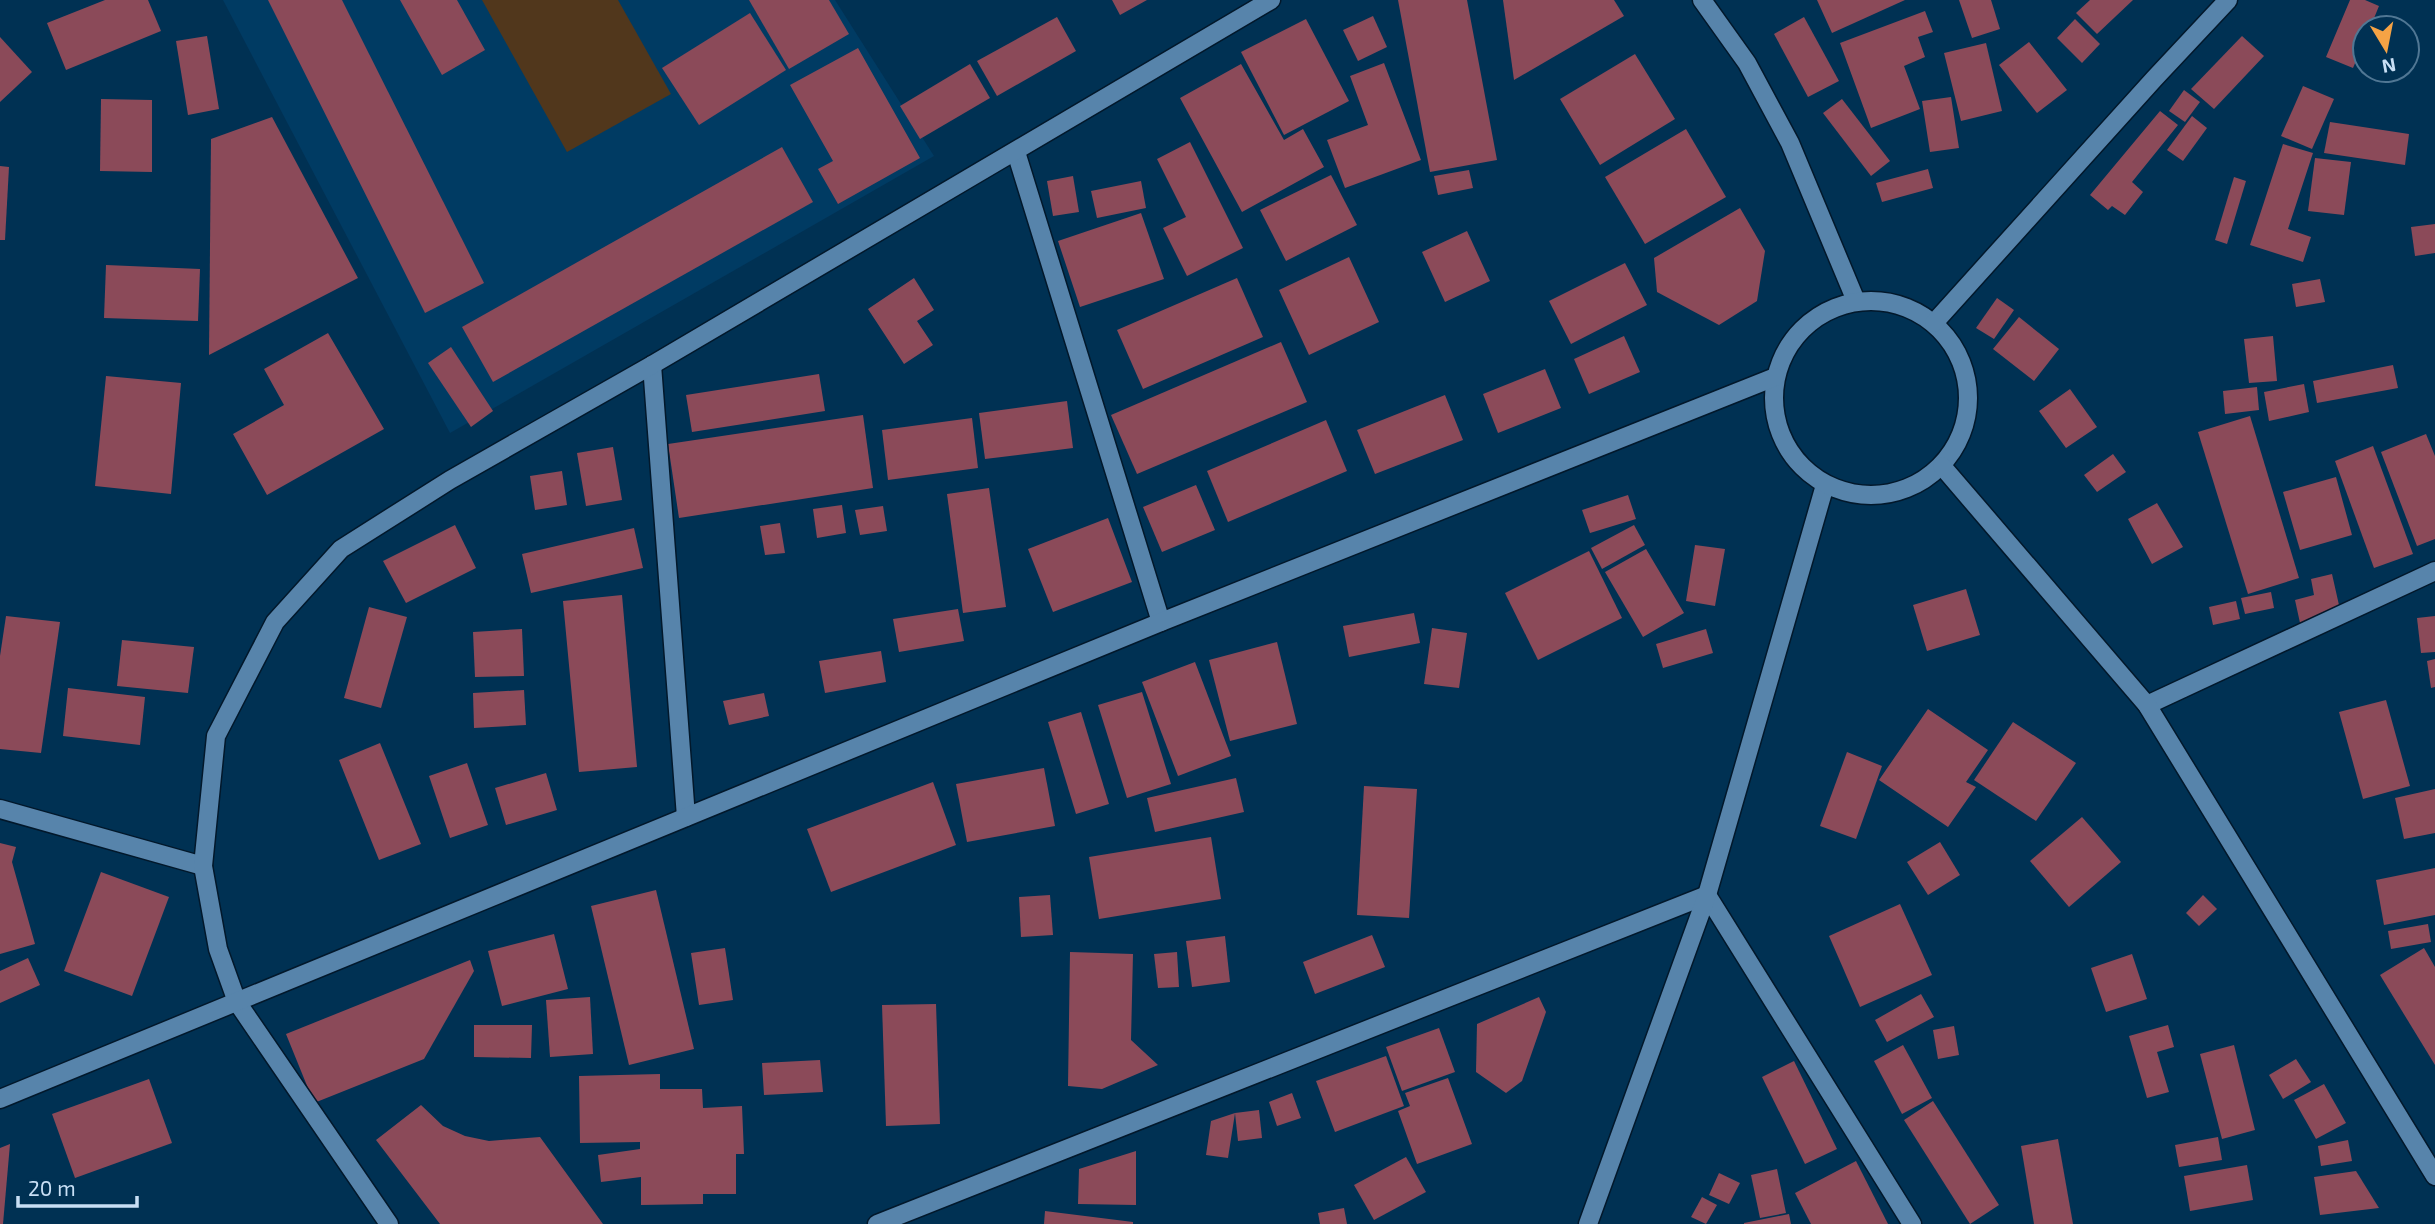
<svg xmlns="http://www.w3.org/2000/svg" width="2435" height="1224" font-family="'Exo 2',sans-serif">
<rect width="100%" height="100%" fill="#003153"/>
<!-- built -->
<path fill="#003b63" d="M223,0H835L934,156L450,433Z"/>
<!-- green -->
<path fill="#51371c" d="M482,0H618L671,94L567,152Z"/>
<!-- building -->
<g fill="#8b4a59">
<path d="M105,0H148L161,31L66,70L47,23Z"/>
<path d="M268,0H342L484,283L425,313Z"/>
<path d="M400,0H457L485,50L442,75Z"/>
<path d="M749,0H829L849,34L789,69Z"/>
<path d="M1112,0H1147L1120,15Z"/>
<path d="M1398,0H1467L1497,160L1430,172Z"/>
<path d="M1503,0H1614L1624,16L1514,80Z"/>
<path d="M1817,0H1905L1832,33Z"/>
<path d="M1959,0H1991L2000,29L1972,38Z"/>
<path d="M2090,0H2133L2097,34L2076,13Z"/>
<path d="M2350,0H2365L2379,6L2370,28H2365V40L2353,68L2326,57Z"/>
<path d="M1925,11L1933,32L1918,37L1925,57L1904,66L1920,109L1871,128L1840,43Z"/>
<path d="M750,13L786,70L699,125L662,68Z"/>
<path d="M1373,16L1387,47L1358,61L1343,30Z"/>
<path d="M1057,17L1076,51L997,96L977,61Z"/>
<path d="M1804,17L1839,81L1808,97L1774,34Z"/>
<path d="M1306,19L1349,101L1284,135L1241,52Z"/>
<path d="M2075,19L2100,44L2082,63L2057,38Z"/>
<path d="M207,36L219,109L188,115L176,41Z"/>
<path d="M2242,36L2264,56L2214,109L2191,89Z"/>
<path d="M0,37L32,72L0,102Z"/>
<path d="M2029,42L2067,90L2037,113L1999,65Z"/>
<path d="M1986,43L2002,111L1961,121L1944,53Z"/>
<path d="M858,48L920,158L838,204L818,169L833,161L790,85Z"/>
<path d="M1635,54L1675,119L1600,165L1560,99Z"/>
<path d="M2365,55V70H2384V81L2360,68Z"/>
<path d="M1384,63L1421,160L1345,188L1327,140L1368,125L1350,76Z"/>
<path d="M970,64L990,98L920,139L900,106Z"/>
<path d="M1241,64L1284,140L1303,129L1324,167L1242,212L1180,98Z"/>
<path d="M2303,86L2334,99L2312,149L2281,136Z"/>
<path d="M2184,90L2200,102L2185,122L2169,111Z"/>
<path d="M1951,97L1959,148L1930,152L1922,101Z"/>
<path d="M101,99L152,100V172L100,171Z"/>
<path d="M1842,99L1890,161L1871,176L1823,113Z"/>
<path d="M2160,111L2178,125L2132,182L2143,192L2125,215L2112,206L2108,210L2090,195Z"/>
<path d="M2192,116L2207,128L2183,161L2167,150Z"/>
<path d="M272,117L358,278L209,355L211,139Z"/>
<path d="M2330,122L2409,134L2405,165L2324,153Z"/>
<path d="M1686,129L1726,197L1645,244L1605,177Z"/>
<path d="M1190,142L1243,248L1187,276L1163,228L1186,217L1157,159Z"/>
<path d="M2283,144L2313,153L2288,229L2311,237L2303,262L2250,245Z"/>
<path d="M782,147L813,202L493,382L462,327Z"/>
<path d="M2315,158L2351,162L2344,215L2308,211Z"/>
<path d="M0,166L9,167L5,240H0Z"/>
<path d="M1928,169L1933,188L1882,202L1876,183Z"/>
<path d="M1469,170L1473,188L1438,195L1434,176Z"/>
<path d="M1331,175L1357,225L1286,261L1260,210Z"/>
<path d="M1073,176L1079,212L1053,216L1047,181Z"/>
<path d="M2234,177L2246,181L2227,244L2215,240Z"/>
<path d="M1141,181L1146,208L1097,218L1091,191Z"/>
<path d="M1740,208L1765,251L1757,301L1719,325L1657,292L1654,258Z"/>
<path d="M1141,213L1164,279L1080,307L1058,241Z"/>
<path d="M2435,224V253L2415,256L2411,227Z"/>
<path d="M1467,231L1490,281L1445,302L1422,252Z"/>
<path d="M1349,257L1379,322L1309,355L1279,290Z"/>
<path d="M1625,263L1647,305L1571,344L1549,301Z"/>
<path d="M106,265L200,269L198,321L104,318Z"/>
<path d="M914,278L934,310L917,321L933,345L904,364L868,309Z"/>
<path d="M1237,278L1263,337L1143,389L1117,330Z"/>
<path d="M2320,279L2325,302L2296,307L2292,284Z"/>
<path d="M1997,298L2014,310L1994,339L1976,328Z"/>
<path d="M2019,317L2059,349L2034,381L1993,349Z"/>
<path d="M328,333L384,429L267,495L233,434L284,405L264,369Z"/>
<path d="M1624,336L1640,372L1589,394L1574,359Z"/>
<path d="M2273,336L2277,381L2249,383L2244,339Z"/>
<path d="M1281,342L1307,402L1137,474L1111,415Z"/>
<path d="M451,347L493,411L471,427L428,363Z"/>
<path d="M2393,365L2398,388L2317,403L2313,381Z"/>
<path d="M1545,369L1561,408L1498,433L1483,394Z"/>
<path d="M819,374L825,411L692,432L686,395Z"/>
<path d="M106,376L181,383L171,494L95,486Z"/>
<path d="M2304,384L2309,412L2269,421L2264,392Z"/>
<path d="M2257,387L2259,410L2225,414L2223,391Z"/>
<path d="M2070,389L2097,427L2066,448L2039,411Z"/>
<path d="M1445,395L1463,440L1375,474L1357,430Z"/>
<path d="M1067,401L1073,448L985,459L979,413Z"/>
<path d="M863,415L873,488L679,518L668,444Z"/>
<path d="M2250,416L2299,578L2248,594L2198,432Z"/>
<path d="M972,418L978,468L888,480L882,430Z"/>
<path d="M1326,420L1347,471L1228,522L1207,471Z"/>
<path d="M2426,434L2435,456V539L2417,546L2381,452Z"/>
<path d="M2373,446L2413,554L2374,568L2335,461Z"/>
<path d="M613,447L622,500L586,506L577,453Z"/>
<path d="M2113,454L2126,472L2097,492L2084,475Z"/>
<path d="M562,471L567,505L535,510L530,476Z"/>
<path d="M2336,477L2352,535L2300,550L2283,492Z"/>
<path d="M1196,485L1215,530L1162,552L1143,507Z"/>
<path d="M989,488L1006,607L963,613L947,494Z"/>
<path d="M1628,495L1636,519L1590,533L1582,510Z"/>
<path d="M2157,503L2183,547L2152,564L2128,519Z"/>
<path d="M842,505L846,533L817,538L813,509Z"/>
<path d="M883,506L887,531L860,535L855,510Z"/>
<path d="M1108,518L1132,582L1053,612L1028,549Z"/>
<path d="M780,523L785,553L765,555L760,526Z"/>
<path d="M455,525L476,568L406,603L383,561Z"/>
<path d="M1634,525L1645,545L1602,569L1591,548Z"/>
<path d="M634,528L643,568L531,593L522,554Z"/>
<path d="M1695,545L1725,549L1715,606L1686,601Z"/>
<path d="M1646,549L1684,613L1643,637L1605,572Z"/>
<path d="M1589,551L1622,618L1538,660L1505,593Z"/>
<path d="M2332,574L2341,614L2300,623L2295,600L2314,595L2311,579Z"/>
<path d="M1966,589L1980,635L1927,651L1913,605Z"/>
<path d="M2271,592L2274,608L2245,614L2241,598Z"/>
<path d="M622,595L637,767L579,772L563,601Z"/>
<path d="M2236,601L2240,619L2213,625L2209,607Z"/>
<path d="M369,607L407,617L381,708L344,698Z"/>
<path d="M958,609L964,641L899,652L893,619Z"/>
<path d="M1414,613L1420,643L1349,657L1343,626Z"/>
<path d="M6,616L60,622L41,753L0,749V656Z"/>
<path d="M2435,616V652L2421,653L2417,618Z"/>
<path d="M1432,628L1467,633L1459,688L1424,684Z"/>
<path d="M522,629L524,676L475,677L473,632Z"/>
<path d="M1706,629L1713,653L1663,668L1656,644Z"/>
<path d="M122,640L194,647L188,693L117,686Z"/>
<path d="M1277,642L1297,724L1230,741L1209,660Z"/>
<path d="M881,651L886,682L825,693L819,661Z"/>
<path d="M2435,659V687L2431,688L2427,661Z"/>
<path d="M1195,662L1231,756L1178,776L1142,682Z"/>
<path d="M68,688L145,697L140,745L63,736Z"/>
<path d="M524,690L526,725L474,728L473,693Z"/>
<path d="M1142,692L1171,784L1127,798L1098,705Z"/>
<path d="M764,693L769,716L729,725L723,701Z"/>
<path d="M2386,700L2410,786L2363,799L2339,712Z"/>
<path d="M1928,709L1988,750L1966,782L1976,787L1948,827L1879,780Z"/>
<path d="M1081,712L1109,804L1076,814L1048,722Z"/>
<path d="M2013,722L2076,763L2036,821L1974,780Z"/>
<path d="M380,743L421,844L379,860L339,760Z"/>
<path d="M1847,752L1882,766L1856,839L1820,826Z"/>
<path d="M467,763L488,825L450,838L429,776Z"/>
<path d="M1044,768L1055,826L967,842L956,784Z"/>
<path d="M546,773L557,810L506,825L495,788Z"/>
<path d="M1236,778L1244,812L1155,832L1147,798Z"/>
<path d="M933,782L956,845L831,892L807,829Z"/>
<path d="M1364,786L1417,789L1409,918L1357,915Z"/>
<path d="M2435,789V833L2404,839L2395,798Z"/>
<path d="M2082,817L2121,862L2069,907L2030,861Z"/>
<path d="M1211,837L1221,899L1099,919L1089,857Z"/>
<path d="M1940,842L1960,875L1928,895L1907,862Z"/>
<path d="M0,843L16,847L12,862L35,944L0,954Z"/>
<path d="M2435,868V915L2384,925L2376,880Z"/>
<path d="M101,872L169,897L132,996L64,971Z"/>
<path d="M656,890L694,1049L629,1065L591,906Z"/>
<path d="M1050,895L1053,935L1021,937L1019,897Z"/>
<path d="M2203,895L2217,909L2199,926L2186,913Z"/>
<path d="M1900,904L1932,975L1860,1007L1829,936Z"/>
<path d="M2428,924L2431,942L2391,949L2388,931Z"/>
<path d="M554,934L568,989L502,1006L488,951Z"/>
<path d="M1372,935L1385,967L1315,994L1303,962Z"/>
<path d="M1225,936L1230,982L1192,987L1186,941Z"/>
<path d="M725,948L733,1000L699,1005L691,953Z"/>
<path d="M2424,948L2435,967V1065L2380,975Z"/>
<path d="M1070,952L1133,954L1131,1040L1158,1065L1102,1089L1068,1086Z"/>
<path d="M1177,952L1179,987L1158,988L1154,954Z"/>
<path d="M2132,954L2147,999L2106,1012L2091,968Z"/>
<path d="M28,958L40,985L0,1003V971Z"/>
<path d="M470,960L474,971L424,1059L314,1103L286,1034Z"/>
<path d="M1921,994L1934,1017L1887,1042L1875,1020Z"/>
<path d="M590,997L593,1054L550,1057L546,1000Z"/>
<path d="M1539,997L1546,1012L1522,1081L1506,1093L1476,1072L1477,1024Z"/>
<path d="M936,1004L940,1124L886,1126L882,1005Z"/>
<path d="M474,1025H532L531,1058L474,1057Z"/>
<path d="M2168,1025L2174,1047L2157,1052L2169,1092L2147,1098L2129,1036Z"/>
<path d="M1954,1026L1959,1055L1938,1059L1933,1030Z"/>
<path d="M1439,1028L1455,1072L1402,1091L1386,1047Z"/>
<path d="M1903,1045L1932,1098L1902,1114L1874,1061Z"/>
<path d="M2234,1045L2255,1130L2222,1139L2200,1054Z"/>
<path d="M1386,1056L1404,1106L1335,1132L1316,1081Z"/>
<path d="M2296,1059L2311,1082L2283,1099L2269,1075Z"/>
<path d="M820,1060L823,1092L764,1095L762,1063Z"/>
<path d="M1794,1061L1837,1149L1805,1164L1762,1077Z"/>
<path d="M660,1074V1089H702L703,1108L742,1106L744,1154H736V1194H703V1204L641,1205V1177L601,1182L598,1155L640,1149V1142L580,1143L579,1076Z"/>
<path d="M1448,1078L1472,1144L1417,1164L1398,1111L1410,1106L1405,1093Z"/>
<path d="M149,1079L172,1143L75,1178L52,1114Z"/>
<path d="M2324,1084L2346,1123L2316,1139L2294,1100Z"/>
<path d="M1292,1093L1301,1118L1277,1126L1269,1102Z"/>
<path d="M1933,1101L1999,1205L1970,1224L1904,1120Z"/>
<path d="M421,1105L443,1126L465,1136L489,1141L540,1137L603,1224H440L376,1140Z"/>
<path d="M1259,1110L1262,1138L1238,1141L1235,1113Z"/>
<path d="M1235,1113L1228,1158L1206,1155L1211,1121Z"/>
<path d="M2218,1137L2222,1160L2179,1167L2175,1145Z"/>
<path d="M2058,1139L2073,1224H2034L2021,1146Z"/>
<path d="M2348,1140L2352,1161L2321,1166L2318,1146Z"/>
<path d="M10,1144L3,1224H0V1148Z"/>
<path d="M1136,1151V1205L1078,1204L1079,1169Z"/>
<path d="M1406,1157L1426,1192L1374,1220L1354,1185Z"/>
<path d="M1856,1161L1888,1224H1811L1795,1193Z"/>
<path d="M2247,1165L2253,1200L2190,1211L2184,1176Z"/>
<path d="M1777,1169L1786,1213L1760,1218L1751,1175Z"/>
<path d="M2356,1171L2379,1208L2320,1215L2314,1177Z"/>
<path d="M1719,1173L1740,1183L1729,1204L1709,1195Z"/>
<path d="M1702,1197L1717,1205L1706,1224L1691,1217Z"/>
<path d="M1344,1208L1347,1224H1320L1318,1213Z"/>
<path d="M1045,1211L1133,1222V1224H1044Z"/>
<path d="M1789,1214L1791,1224H1744V1223Z"/>
</g>
<g fill="none" stroke-linecap="round" stroke-linejoin="round">
<defs>
<g id="street">
<path d="M1016,152L1161,622"/>
<path d="M652,365L686,817"/>
<path d="M2147,705L2435,571"/>
<path d="M0,809L203,866"/>
<path d="M389,1224L237,1002L218,949L203,866L216,736L275,622L341,549L450,480L652,365L1271,0"/>
<path d="M877,1224L1707,895L1912,1224"/>
<path d="M1588,1224L1707,895L1825,485"/>
</g>
<g id="secondary">
<path d="M1702,0L1747,63L1790,143L1856,301"/>
<circle cx="1871" cy="398" r="97"/>
<path d="M1934,323L2154,79L2228,0"/>
<path d="M1942,466L2147,705L2435,1176"/>
<path d="M0,1099L1161,622L1775,377"/>
</g>
</defs>
<!-- street casing -->
<use href="#street" stroke="#02182b" stroke-width="21"/>
<!-- secondary casing -->
<use href="#secondary" stroke="#02182b" stroke-width="21"/>
<!-- street -->
<use href="#street" stroke="#5784ab" stroke-width="18"/>
<!-- secondary -->
<use href="#secondary" stroke="#5784ab" stroke-width="18"/>
</g>
<!-- north arrow -->
<g transform="translate(2386 49) rotate(170)"><circle r="33" fill="#003153" stroke="#507794" stroke-width="2"/>
<path d="M0-5L12 26L0 18L-12 26Z" fill="#f5a345"/>
<text y="-10" font-size="19" font-weight="bold" text-anchor="middle" fill="#c8dff5">N</text>
</g>
<!-- scale -->
<path d="M18 1196v10h119v-10" fill="none" stroke="#c8dff5" stroke-width="3.5"/>
<text x="28" y="1196" font-size="21" fill="#c8dff5" stroke="#003153" stroke-width="5" paint-order="stroke">20 m</text>
</svg>
